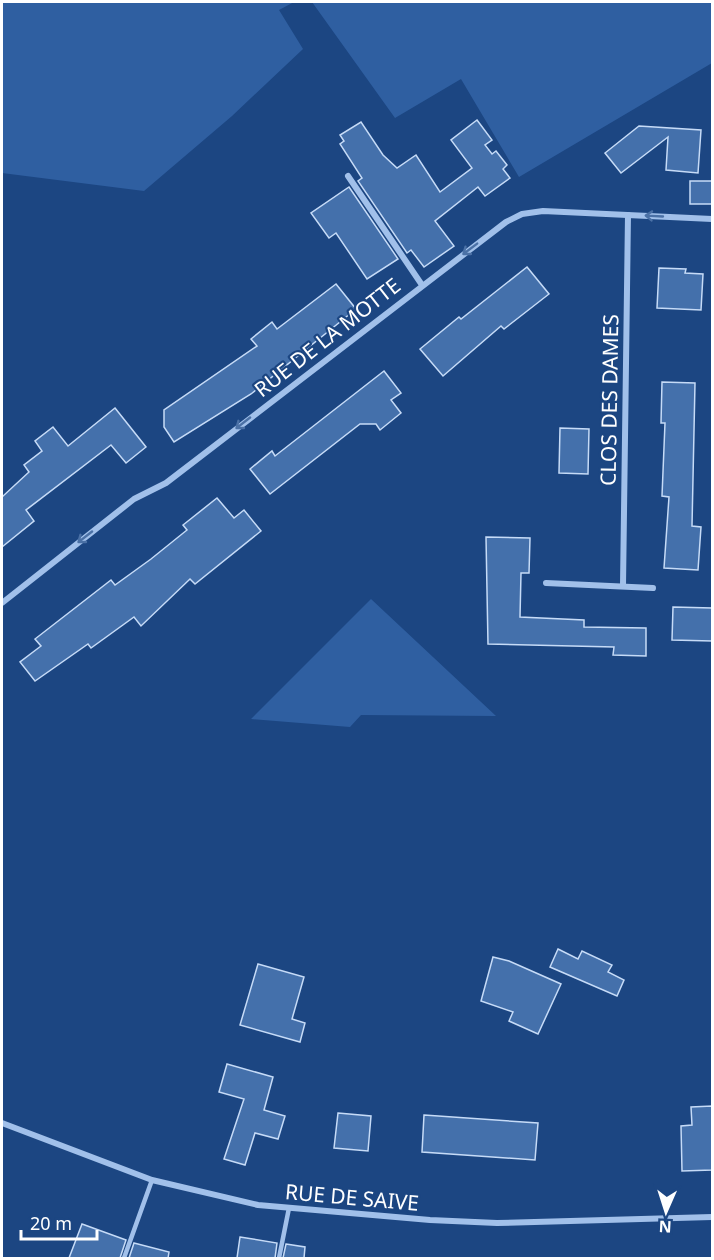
<svg xmlns="http://www.w3.org/2000/svg" width="714" height="1260" font-family="'Noto Sans',sans-serif">
<rect width="100%" height="100%" fill="#1c4682"/>
<!-- green -->
<g fill="#2f5fa1">
<path d="M2,2H294L279,10L303,49L232,116L144,191L2,173Z"/>
<path d="M312,2H712V63L519,177L461,79L395,118Z"/>
<path d="M371,599L496,716L361,715L350,727L251,719Z"/>
</g>
<!-- building -->
<g fill="#4470ab" stroke="#c6dbf7" stroke-width="1.5">
<path d="M477,120L492,140L485,145L492,154L496,151L507,165L503,169L510,178L485,196L478,187L435,221L454,246L424,267L411,250L407,253L358,181L362,178L340,144L344,141L340,135L361,122L383,155L397,168L416,155L440,192L472,168L451,140Z"/>
<path d="M639,126L701,130L698,173L666,170L668,137L621,173L605,153Z"/>
<rect x="690" y="181" width="22" height="23"/>
<path d="M349,187L398,259L367,279L336,233L329,238L311,213Z"/>
<path d="M527,267L549,294L504,329L501,326L443,376L420,349L459,317L461,319Z"/>
<path d="M659,268L686,269L685,273L703,274L701,310L657,308Z"/>
<path d="M336,284L356,309L251,394L174,442L164,427V410L257,346L251,339L272,322L277,329Z"/>
<path d="M384,371L401,393L391,400L401,413L380,430L376,424H360L270,494L250,469L272,451L275,456Z"/>
<path d="M662,382L695,383L692,526L701,527L698,570L664,568L669,497L662,496L665,423H661Z"/>
<path d="M115,408L146,447L126,463L111,445L26,510L34,521L2,547V497L29,472L24,465L42,451L35,441L53,427L68,446Z"/>
<path d="M560,428L589,429L588,474L559,473Z"/>
<path d="M217,498L234,518L244,510L261,531L195,584L190,579L141,626L134,617L91,648L88,644L35,681L20,662L41,646L35,639L111,580L115,585L151,559L187,530L183,525Z"/>
<path d="M486,537L530,538L529,573H521L520,617L584,620V627L646,628V656L613,655L614,647L488,644Z"/>
<path d="M673,607L712,608V641L672,640Z"/>
<path d="M558,949L578,959L582,951L612,965L608,972L624,980L617,996L550,967Z"/>
<path d="M493,957L509,961L561,984L538,1034L509,1021L513,1012L481,1001Z"/>
<path d="M258,964L304,977L292,1019L305,1023L300,1042L240,1025Z"/>
<path d="M227,1064L273,1077L264,1110L285,1116L278,1139L255,1133L245,1165L224,1159L244,1099L219,1092Z"/>
<path d="M712,1106V1170L682,1171L681,1126L692,1125L691,1107Z"/>
<path d="M338,1113L371,1116L368,1151L334,1148Z"/>
<path d="M424,1115L538,1123L535,1160L422,1152Z"/>
<path d="M82,1224L126,1240L120,1258H69Z"/>
<path d="M240,1237L277,1243L275,1258H237Z"/>
<path d="M134,1243L169,1252L168,1258H129Z"/>
<path d="M286,1244L305,1247L304,1258H283Z"/>
</g>
<g fill="none" stroke-linecap="round" stroke-linejoin="round">
<!-- lane -->
<g stroke="#a1c0ea" stroke-width="4.5">
<path d="M124,1258L152,1180"/>
<path d="M279,1258L289,1208"/>
</g>
<!-- street -->
<g stroke="#a1c0ea" stroke-width="6">
<path d="M348,176L422,285"/>
<path d="M546,583L653,588"/>
<path d="M623,586L628,215"/>
<path d="M2,603L134,499L166,483L506,222L522,214L543,211L712,219"/>
<path d="M2,1123L152,1180L258,1205L430,1220L497,1223L712,1217"/>
</g>
</g>
<!-- one-way arrows -->
<defs><path id="oneway-shaft" d="M-6 0H5M1.5-3L5.5 0L1.5 3" fill="none" stroke-width="1.6" stroke-linecap="round" stroke-linejoin="round" transform="scale(1.5)"/></defs>
<g stroke="#4b71a6">
<use href="#oneway-shaft" transform="translate(654 216) rotate(-177)"/>
<use href="#oneway-shaft" transform="translate(470 249) rotate(143)"/>
<use href="#oneway-shaft" transform="translate(243 423) rotate(142)"/>
<use href="#oneway-shaft" transform="translate(85 537) rotate(142)"/>
</g>
<g text-anchor="middle" dominant-baseline="central" stroke-width="4.5" stroke-linejoin="round" paint-order="stroke">
<!-- street labels -->
<g font-size="21" fill="#fff" stroke="#1c4682">
<text transform="translate(327 337) rotate(-38)">RUE DE LA MOTTE</text>
<text transform="translate(609 400) rotate(-89)">CLOS DES DAMES</text>
<text transform="translate(352 1197) rotate(5)">RUE DE SAIVE</text>
</g>
</g>
<!-- border -->
<rect width="714" height="1260" fill="none" stroke="#ffffff" stroke-width="6"/>
<!-- north arrow -->
<g transform="translate(666 1212) rotate(183)" stroke="#1c4682" stroke-width="4.5" paint-order="stroke">
<path d="M0-4.5L10 22L0 15L-10 22Z" fill="#ffffff"/>
<text y="-9" font-size="16" font-weight="bold" text-anchor="middle" fill="#ffffff">N</text>
</g>
<!-- scale -->
<path d="M21 1230v9h76v-9" fill="none" stroke="#ffffff" stroke-width="3"/>
<text x="30" y="1230" font-size="18" fill="#ffffff" stroke="#1c4682" stroke-width="4.5" paint-order="stroke">20 m</text>
</svg>
